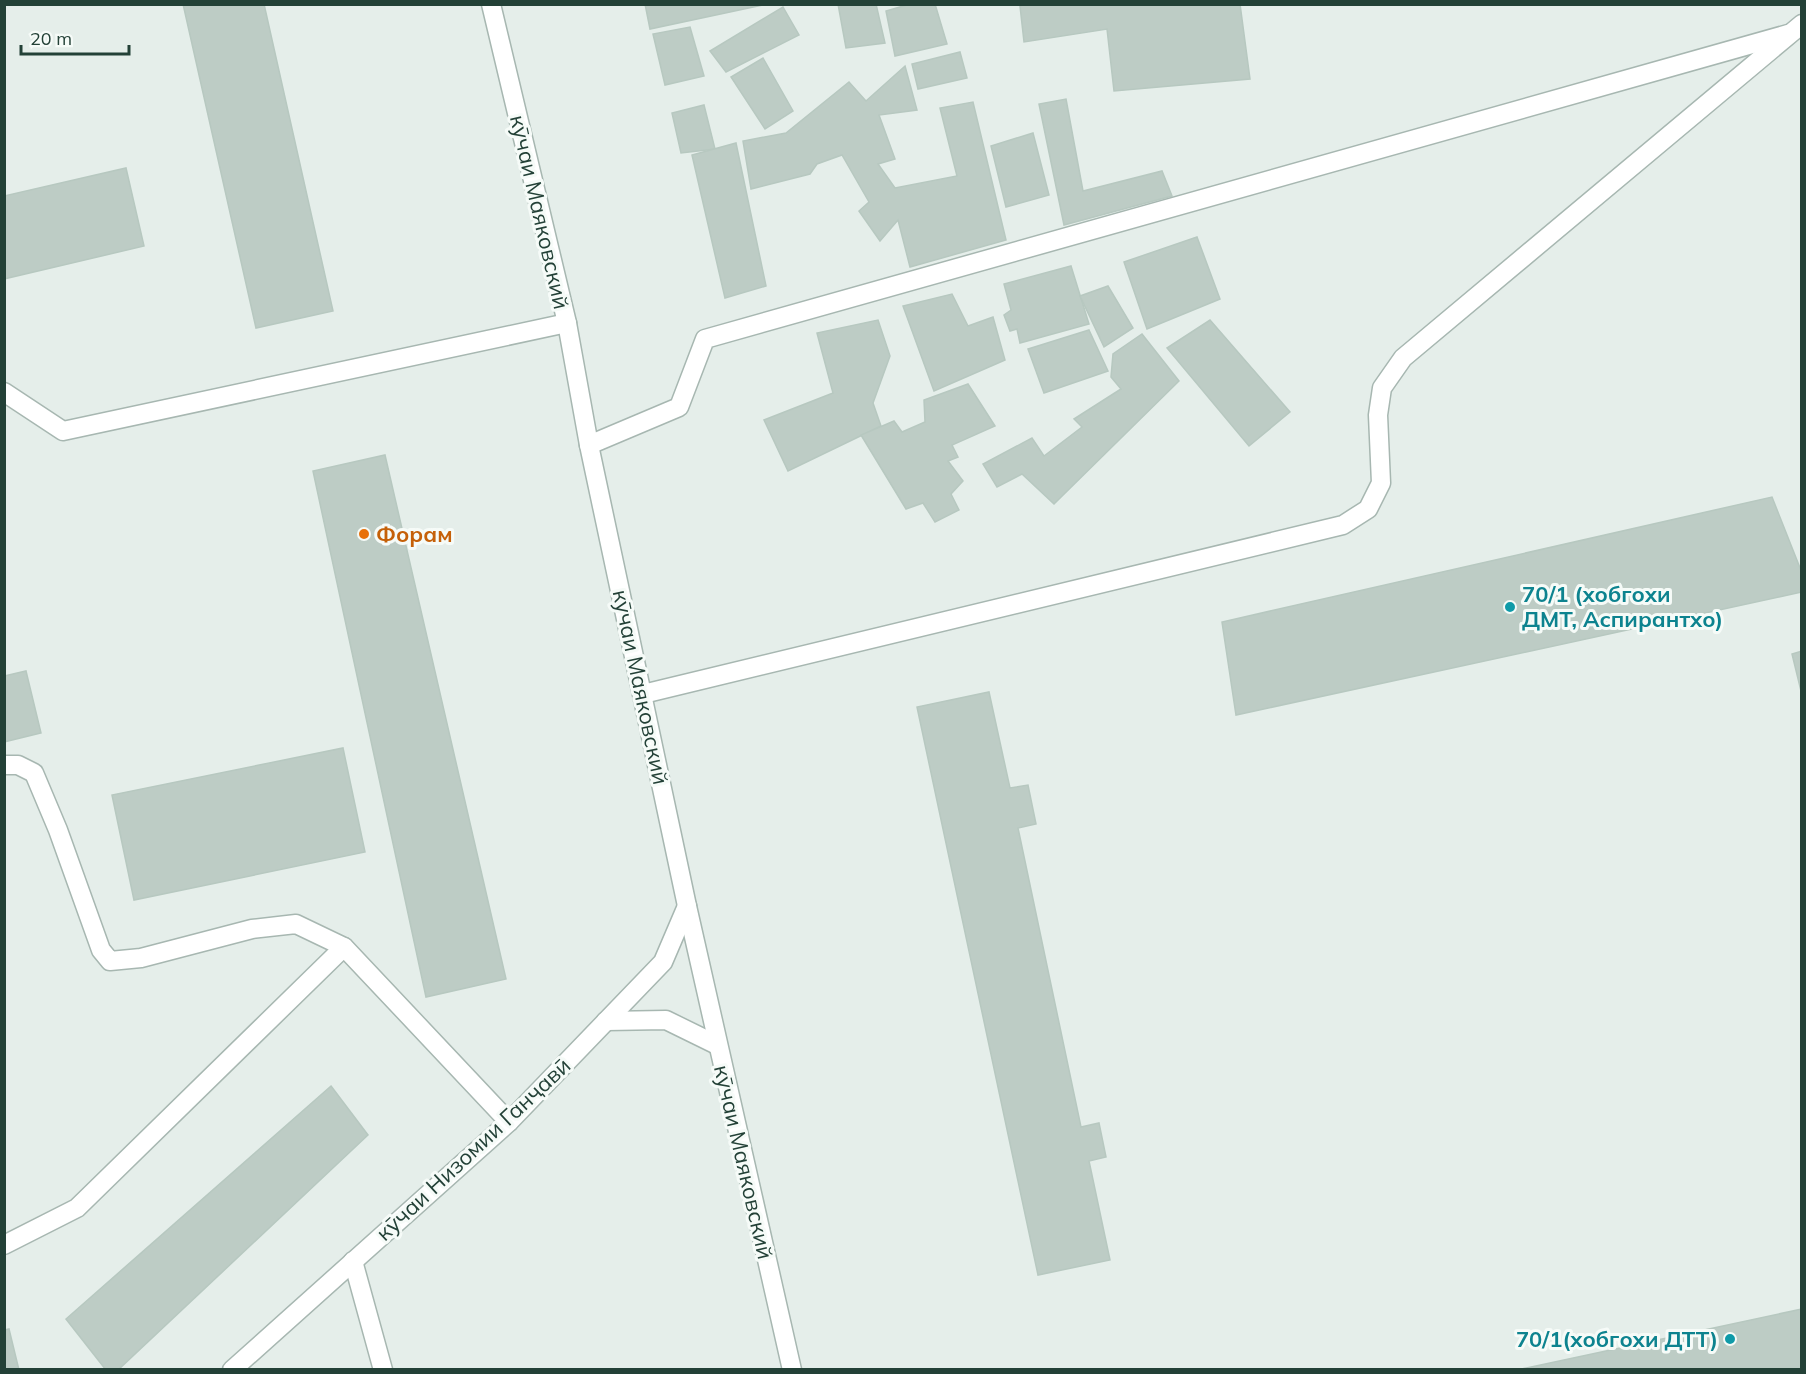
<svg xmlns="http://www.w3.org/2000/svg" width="1806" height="1374" font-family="Mulish,sans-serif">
<rect width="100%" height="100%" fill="#e5eeea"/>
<!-- building -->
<g fill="#bdccc5" stroke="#b7c8c0" stroke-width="1.5">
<path d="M183,4H264L333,311L256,328Z"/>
<path d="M645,4H768L650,29Z"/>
<path d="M838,4H876L885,43L846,48Z"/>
<path d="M910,4H935L947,44L895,56L886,11Z"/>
<path d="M1027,4H1240L1250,79L1114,91L1107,29L1024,42L1020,6Z"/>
<path d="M783,7L799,35L726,72L710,51Z"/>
<path d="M690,27L704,76L665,85L653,34Z"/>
<path d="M960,52L967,78L918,89L912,64Z"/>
<path d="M763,58L793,111L765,129L731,77Z"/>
<path d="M905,66L917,110L879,115L895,159L878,164L895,188L957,176L940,108L973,102L1006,240L910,267L898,220L880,241L859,211L869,202L842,155L817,164L810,174L751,189L743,141L786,133L849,82L866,101Z"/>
<path d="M1066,99L1083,191L1162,171L1172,196L1064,225L1039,104Z"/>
<path d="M704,105L715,149L681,153L672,113Z"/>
<path d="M1033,133L1049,195L1006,207L991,146Z"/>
<path d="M736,143L766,286L725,298L692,155Z"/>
<path d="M126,168L144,246L4,279V196Z"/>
<path d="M1197,237L1220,299L1147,329L1124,262Z"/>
<path d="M1071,266L1089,324L1020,343L1017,329L1010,331L1004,315L1011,310L1004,284Z"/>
<path d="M1108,286L1133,328L1104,347L1080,296Z"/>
<path d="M952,294L968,326L993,317L1005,360L934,391L903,306Z"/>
<path d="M878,320L890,356L873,403L881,426L788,471L764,420L833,393L817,333Z"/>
<path d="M1210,320L1290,412L1249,446L1167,348Z"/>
<path d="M1089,330L1108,371L1044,393L1028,349Z"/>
<path d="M1142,334L1179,381L1054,504L1022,474L997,487L983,464L1032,438L1044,456L1082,427L1074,419L1121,389L1111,377L1113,354Z"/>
<path d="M968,384L995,426L952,445L958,457L948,461L963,481L951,494L959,510L935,522L923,503L906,509L861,435L894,421L902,432L925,422L924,400Z"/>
<path d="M385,455L506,979L426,997L313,471Z"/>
<path d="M1772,497L1802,573V592L1236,715L1222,622Z"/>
<path d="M1802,651V695L1792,654Z"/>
<path d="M26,671L41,733L4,742V676Z"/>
<path d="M989,692L1010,788L1028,785L1036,824L1018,828L1081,1127L1099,1123L1106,1157L1089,1161L1110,1260L1038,1275L917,707Z"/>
<path d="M343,748L365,852L134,900L112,795Z"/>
<path d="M331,1086L368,1135L118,1370H106L66,1319Z"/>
<path d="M1802,1309V1370H1517Z"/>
<path d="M9,1329L19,1370H4V1330Z"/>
</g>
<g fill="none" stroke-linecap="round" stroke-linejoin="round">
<defs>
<g id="service">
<path d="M4,392L63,431L567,323"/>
<path d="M4,765H18L34,773L58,830L101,950L110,961L141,958L252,929L296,924L344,947L509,1122"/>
<path d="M4,1245L77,1208L344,947"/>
</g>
<g id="minor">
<path d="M589,445L679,407L705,339L1788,34"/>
<path d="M643,694L1343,525L1368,509L1381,483L1378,415L1382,388L1403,358L1802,24"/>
<path d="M353,1261L383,1370"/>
<path d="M232,1370L509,1122L663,962L687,906"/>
</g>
<g id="tertiary">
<path d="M491,4L567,323L589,445L687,906L792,1370"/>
<path d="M606,1021L666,1020L717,1045"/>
</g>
</defs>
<!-- service casing -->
<use href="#service" stroke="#a7b7b1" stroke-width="21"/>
<!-- minor casing -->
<use href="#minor" stroke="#a7b7b1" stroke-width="21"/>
<!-- tertiary casing -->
<use href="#tertiary" stroke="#a7b7b1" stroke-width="21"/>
<!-- service -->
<use href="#service" stroke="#fff" stroke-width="18"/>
<!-- minor -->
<use href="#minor" stroke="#fff" stroke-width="18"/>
<!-- tertiary -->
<use href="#tertiary" stroke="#fff" stroke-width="18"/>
</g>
<!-- markers -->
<circle fill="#e8710a" stroke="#f6fbf8" stroke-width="2" cx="364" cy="534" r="6"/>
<g fill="#0f9aa8" stroke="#f6fbf8" stroke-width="2">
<circle cx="1510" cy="607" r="6"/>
<circle cx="1730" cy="1339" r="6"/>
</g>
<g text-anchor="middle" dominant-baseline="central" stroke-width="6" stroke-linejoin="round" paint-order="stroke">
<!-- street labels -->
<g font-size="22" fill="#234137" stroke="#f6fbf8">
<text transform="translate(540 212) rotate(77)">кӯчаи Маяковский</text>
<text transform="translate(641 687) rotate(78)">кӯчаи Маяковский</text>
<text transform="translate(473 1149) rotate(-43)">кӯчаи Низомии Ганҷавӣ</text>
<text transform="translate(744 1162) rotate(77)">кӯчаи Маяковский</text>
</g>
<!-- food labels -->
<g font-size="22" font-weight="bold" fill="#c56008" stroke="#f6fbf8" text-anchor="start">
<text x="376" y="534">Форам</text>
</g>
<!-- culture labels -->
<g font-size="22" font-weight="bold" fill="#0d838f" stroke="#f6fbf8" text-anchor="start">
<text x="1522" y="594">70/1 (хобгохи<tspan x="1522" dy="25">ДМТ, Аспирантхо)</tspan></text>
<text x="1718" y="1339" text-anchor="end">70/1(хобгохи ДТТ)</text>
</g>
</g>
<!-- border -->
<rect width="1806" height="1374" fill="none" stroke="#234137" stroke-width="12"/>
<!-- scale -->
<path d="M21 45v9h108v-9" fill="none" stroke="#234137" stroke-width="3"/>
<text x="30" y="45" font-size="18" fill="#234137" stroke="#f6fbf8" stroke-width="4.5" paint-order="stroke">20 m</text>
</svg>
